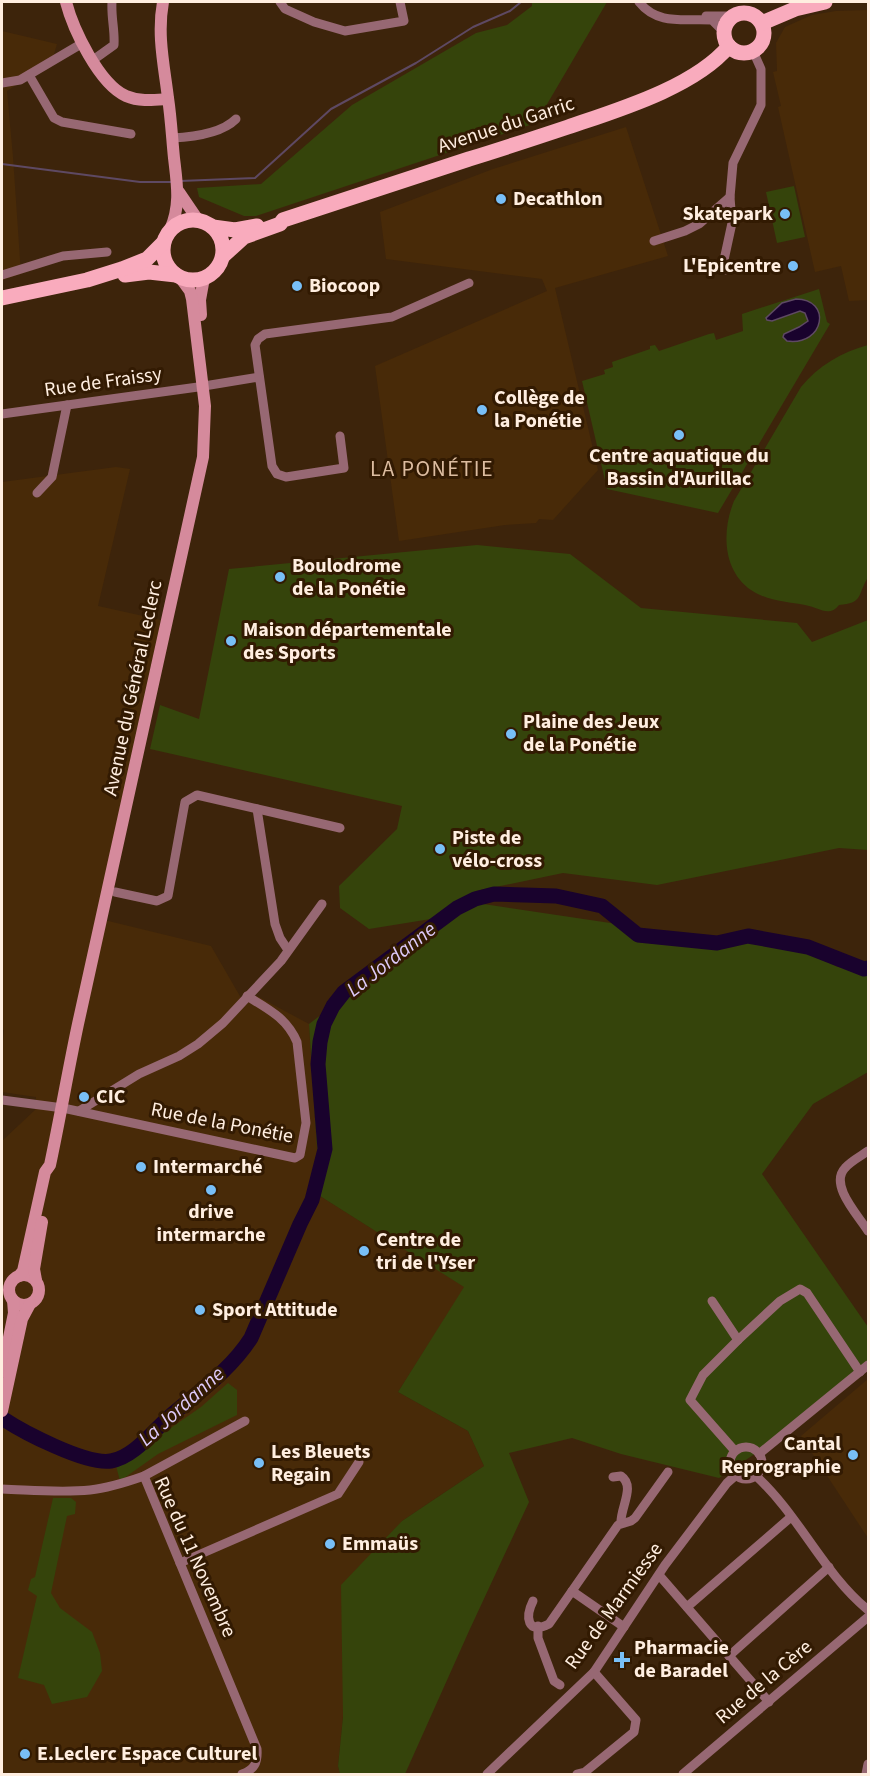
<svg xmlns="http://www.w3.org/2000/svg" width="870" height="1776" font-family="'Source Sans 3',sans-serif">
<rect width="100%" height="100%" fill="#3d240b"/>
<!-- built -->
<g fill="#482a08">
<path d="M868,10V300L849,301L841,266L815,272L778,107L781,106L773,72L777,71L776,43L785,27L812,15L836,11Z"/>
<path d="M2,31L57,44L52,61L7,91L13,157L21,274L2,280Z"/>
<path d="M626,127L668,256L555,288L598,470L553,520L539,519L536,523L505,525L399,541L375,366L547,291L542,279L386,259L380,212L493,169Z"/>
<path d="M116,467L130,469L98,606L161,620L96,918L211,946L241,998L257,996L309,1024L320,1196L465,1287L398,1392L468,1431L484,1466L402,1521L343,1717L338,1766L340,1774H2V1141L35,1110L36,1097L2,1092V1051L4,1030L2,1029V482Z"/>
<path d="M868,1379V1538L801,1436Z"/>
</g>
<!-- green -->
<g fill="#35440b">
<path d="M532,2H607L536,123L256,216H244L199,197L197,188L261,184L352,105L476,33L507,25L532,6Z"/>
<path d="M794,186L805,237L777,243L766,192Z"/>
<path d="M819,289L827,322L830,324L718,513L607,489L582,381L605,374L604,370L613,367L612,362L650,349V346L655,345L659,351L709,334L714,333L716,340L743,331L742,314Z"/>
<path d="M868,345V577C857,596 863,603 839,605C829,618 818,607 805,605C788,602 767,601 751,590C722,570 722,530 734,501L801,387C818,366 842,352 868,345Z"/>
<path d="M477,545L570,554L641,608L797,623L812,642L868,620V850L839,848L657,885L563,873L476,891L437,918L369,929L340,908L339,886L397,829L402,806L150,749L160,705L199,719L229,569Z"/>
<path d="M470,902L617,924L642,938L715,947L749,939L791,946L838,967L868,969V1072L813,1104L762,1174L868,1327V1360L762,1449L719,1478L621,1454L572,1438L509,1453L529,1502L469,1631L405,1774H340L338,1766L343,1717L341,1585L402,1521L484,1466L468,1431L398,1392L464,1287L320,1196L309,1024Z"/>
<path d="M228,1383L237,1390V1415L158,1454L120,1481L116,1466L201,1407Z"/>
<path d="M53,1498H71L76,1502L75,1514L67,1516L51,1593L60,1608L92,1632L100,1653L102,1671L87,1697L52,1704L44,1685L18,1678L37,1596L28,1590L31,1579L35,1577Z"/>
</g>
<!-- water -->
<path fill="#19022d" stroke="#5e4963" stroke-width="1.5" d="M796,299C832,299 825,346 787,341L783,337L784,334L799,327L808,321L805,313L800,311L772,321L767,320L766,318L782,303Z"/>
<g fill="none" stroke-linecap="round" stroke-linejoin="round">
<!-- stream -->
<g stroke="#5e4963" stroke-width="2">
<path d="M2,164L140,182H171"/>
<path d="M180,181L255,178L331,109L416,63L473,27L510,11L521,2"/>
</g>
<!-- river -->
<path stroke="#19022d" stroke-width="15" d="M2,1418C23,1432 86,1465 111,1461C134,1457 152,1432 169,1417C198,1392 230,1371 251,1338L300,1224L312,1200L325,1149L318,1064L320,1042L324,1024L333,1006L344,992L457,908L475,899L494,894L556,896L602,906L638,935L717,943L748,936L808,947L864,969L868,968"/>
<!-- street -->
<g stroke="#976873" stroke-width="9">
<path d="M280,2L285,9L314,22L345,31L404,21L400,2"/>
<path d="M639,2C658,26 685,18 712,20L724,32"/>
<path d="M706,16H734"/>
<path d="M93,60L114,45C115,30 111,18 112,2"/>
<path d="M29,75L54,118L62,122L131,134"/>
<path d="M2,83L20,80L81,44"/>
<path d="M172,138C193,137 221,134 236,119"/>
<path d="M654,241L685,231L699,224L730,197"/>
<path d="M725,270L724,260L732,223L730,197L733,163L761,105V69L753,51"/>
<path d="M2,275L63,256L107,252"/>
<path d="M2,414L198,387L259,377"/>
<path d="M340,436L344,468L286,477L277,474L272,466L255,345L258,339L265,334L392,317L469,283"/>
<path d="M37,493L52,477L67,405"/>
<path d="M257,809L275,924L280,938L288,950"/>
<path d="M115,892L157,901L168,896L185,802L197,795L340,828"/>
<path d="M2,1100L63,1108L295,1158L300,1155L306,1123L297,1042C287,1018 268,1009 247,996"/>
<path d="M79,1111L139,1074L179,1056L198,1044L223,1023L281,961L322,904"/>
<path d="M868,1151C861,1156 851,1161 845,1168C829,1185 858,1215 868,1231"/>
<path d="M712,1301L738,1340"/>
<circle cx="746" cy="1463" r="16"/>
<path d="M735,1451L690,1400L703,1375L738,1340L780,1301L800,1289L807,1293L860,1372"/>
<path d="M759,1454L868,1365"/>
<path d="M144,1476L245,1421"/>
<path d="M756,1476C799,1515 823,1573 868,1610"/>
<path d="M613,1477L621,1476C636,1486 620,1508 621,1523"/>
<path d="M2,1489C31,1490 61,1493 90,1490C109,1488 127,1482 144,1476L257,1749C258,1763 254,1770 242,1774"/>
<path d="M180,1563L338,1494L359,1462"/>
<path d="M659,1575L769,1702"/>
<path d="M572,1591L618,1525L631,1521L635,1518L668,1472"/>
<path d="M533,1601C525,1617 527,1635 549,1624L572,1591L624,1627"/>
<path d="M687,1607L791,1517"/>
<path d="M538,1626V1638L554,1681L560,1685"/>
<path d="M729,1656L829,1567"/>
<path d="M487,1774L594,1672L665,1565L727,1483L735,1476"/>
<path d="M577,1774L585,1772L634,1732L636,1720L594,1672"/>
<path d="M683,1774L868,1617"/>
<path d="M866,1774L868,1764"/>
</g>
<!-- secondary -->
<g stroke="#d58a9c" stroke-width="12">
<path d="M66,2C73,29 99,84 126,96C140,102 154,100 168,99"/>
<path d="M163,2C157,35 164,65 168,98C171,118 172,138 174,158C177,184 181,205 170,230"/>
<path d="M179,192L198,220"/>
<path d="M201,315L200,300L204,278"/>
<circle cx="24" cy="1290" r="15"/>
<path d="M19,1276L23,1271L45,1172L50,1165C60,1118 68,1071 78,1024L203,457L205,406L192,299L190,291L179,276"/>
<path d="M36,1280L34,1269L42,1222"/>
<path d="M2,1372L14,1313L13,1300"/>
<path d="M2,1411L22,1319L30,1304"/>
</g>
<!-- primary -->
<g stroke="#f9abbd" stroke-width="15">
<circle cx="744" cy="33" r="20"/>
<path d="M762,23L795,9L825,2"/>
<circle cx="193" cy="250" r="30"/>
<path d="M213,227L235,230L257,226"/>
<path d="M223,256L244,237L280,224L283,220C345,200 407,179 469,159C502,149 535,138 568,127C618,110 695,87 729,46"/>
<path d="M125,275L149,272L176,275"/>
<path d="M2,298L87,280L122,269L147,259L163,243"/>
</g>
</g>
<!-- markers -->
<g fill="#78bff7" stroke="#321a02" stroke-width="2">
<circle cx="501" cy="199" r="6"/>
<circle cx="785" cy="214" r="6"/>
<circle cx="793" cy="266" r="6"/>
<circle cx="297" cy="286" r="6"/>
<circle cx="482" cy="410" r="6"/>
<circle cx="679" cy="435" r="6"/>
<circle cx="280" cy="577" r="6"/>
<circle cx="231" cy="641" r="6"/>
<circle cx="511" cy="734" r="6"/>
<circle cx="440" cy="849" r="6"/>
<circle cx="84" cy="1097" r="6"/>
<circle cx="141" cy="1167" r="6"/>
<circle cx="211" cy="1190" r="6"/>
<circle cx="364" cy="1251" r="6"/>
<circle cx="200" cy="1310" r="6"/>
<circle cx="853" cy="1455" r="6"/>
<circle cx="259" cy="1463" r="6"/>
<circle cx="330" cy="1544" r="6"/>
<path d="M619 1651h6v6h6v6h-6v6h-6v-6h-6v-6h6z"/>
<circle cx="25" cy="1754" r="6"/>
</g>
<g text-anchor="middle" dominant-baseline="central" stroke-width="6" stroke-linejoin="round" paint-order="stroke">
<!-- street labels -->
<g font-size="20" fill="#ffeee0" stroke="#321a02">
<text transform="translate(506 125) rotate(-18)">Avenue du Garric</text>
<text transform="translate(103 382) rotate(-8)">Rue de Fraissy</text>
<text transform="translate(133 688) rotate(-78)">Avenue du Général Leclerc</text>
<text transform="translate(222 1123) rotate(11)">Rue de la Ponétie</text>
<text transform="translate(195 1557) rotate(66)">Rue du 11 Novembre</text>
<text transform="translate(614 1606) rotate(-54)">Rue de Marmiesse</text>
<text transform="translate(764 1682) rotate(-40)">Rue de la Cère</text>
</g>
<!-- poi labels -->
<g font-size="20" font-weight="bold" fill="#ffeee0" stroke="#321a02" text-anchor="start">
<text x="513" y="199">Decathlon</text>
<text x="773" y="214" text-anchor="end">Skatepark</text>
<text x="781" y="266" text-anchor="end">L'Epicentre</text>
<text x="309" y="286">Biocoop</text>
<text x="494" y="398">Collège de<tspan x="494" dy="23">la Ponétie</tspan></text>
<text x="679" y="456" text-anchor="middle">Centre aquatique du<tspan x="679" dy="23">Bassin d'Aurillac</tspan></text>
<text x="292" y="566">Boulodrome<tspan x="292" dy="23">de la Ponétie</tspan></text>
<text x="243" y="630">Maison départementale<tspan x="243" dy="23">des Sports</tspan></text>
<text x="523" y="722">Plaine des Jeux<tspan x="523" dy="23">de la Ponétie</tspan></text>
<text x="452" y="838">Piste de<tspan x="452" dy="23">vélo-cross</tspan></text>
<text x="96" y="1097">CIC</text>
<text x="153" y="1167">Intermarché</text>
<text x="211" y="1212" text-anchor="middle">drive<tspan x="211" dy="23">intermarche</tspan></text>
<text x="376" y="1240">Centre de<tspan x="376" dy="23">tri de l'Yser</tspan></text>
<text x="212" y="1310">Sport Attitude</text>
<text x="841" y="1444" text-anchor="end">Cantal<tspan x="841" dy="23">Reprographie</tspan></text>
<text x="271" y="1452">Les Bleuets<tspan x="271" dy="23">Regain</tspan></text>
<text x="342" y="1544">Emmaüs</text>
<text x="634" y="1648">Pharmacie<tspan x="634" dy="23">de Baradel</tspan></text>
<text x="37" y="1754">E.Leclerc Espace Culturel</text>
</g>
<!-- water labels -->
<g font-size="21" font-style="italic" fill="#decafa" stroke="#321a02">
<text transform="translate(391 959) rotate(-38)">La Jordanne</text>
<text transform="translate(181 1406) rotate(-42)">La Jordanne</text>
</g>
<!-- quarter labels -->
<g font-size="22" letter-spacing="1.5" fill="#dcbca0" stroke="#321a02">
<text x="432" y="469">LA PONÉTIE</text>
</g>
</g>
<!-- border -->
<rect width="870" height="1776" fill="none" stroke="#ffeee0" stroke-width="6"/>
</svg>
